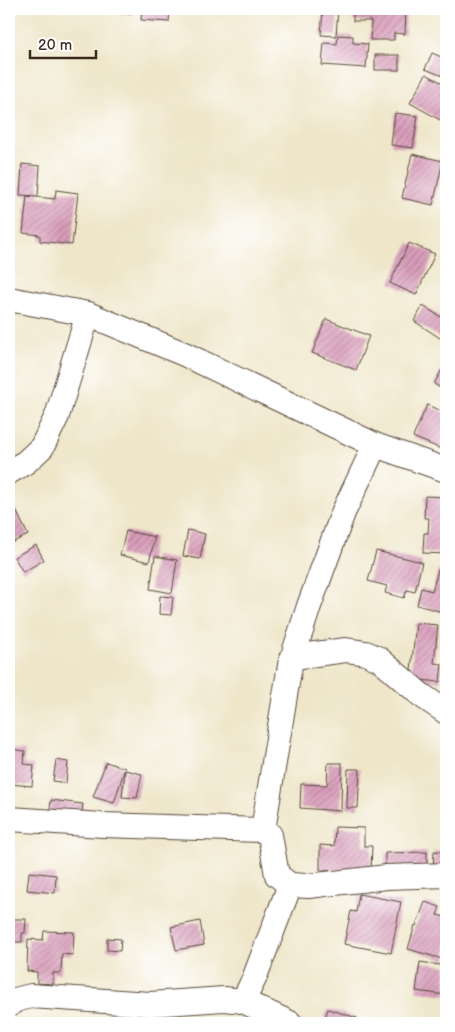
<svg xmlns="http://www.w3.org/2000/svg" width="455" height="1032" font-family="'Balsamiq Sans',sans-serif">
<defs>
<pattern id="building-hatch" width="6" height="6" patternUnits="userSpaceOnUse" patternTransform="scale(1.25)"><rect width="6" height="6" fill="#d99dba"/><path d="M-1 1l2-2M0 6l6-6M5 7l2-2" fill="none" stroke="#b18097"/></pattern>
</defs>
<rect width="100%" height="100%" fill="#fff"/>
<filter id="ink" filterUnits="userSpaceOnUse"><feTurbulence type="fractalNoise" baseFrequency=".02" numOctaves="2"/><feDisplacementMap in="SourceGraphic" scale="10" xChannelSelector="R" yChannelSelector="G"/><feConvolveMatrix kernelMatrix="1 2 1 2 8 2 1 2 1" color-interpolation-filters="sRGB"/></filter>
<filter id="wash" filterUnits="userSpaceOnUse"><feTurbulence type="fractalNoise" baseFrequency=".0096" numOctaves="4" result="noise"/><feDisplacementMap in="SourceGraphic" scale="20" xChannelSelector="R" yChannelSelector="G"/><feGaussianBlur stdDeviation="1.12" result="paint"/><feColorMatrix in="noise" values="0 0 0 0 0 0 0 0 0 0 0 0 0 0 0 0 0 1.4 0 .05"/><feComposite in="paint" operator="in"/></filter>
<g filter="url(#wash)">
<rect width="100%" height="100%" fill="#efe6c9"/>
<g id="blocks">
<!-- building -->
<g fill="url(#building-hatch)">
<path d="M109,9H131V14L109,13Z"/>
<path d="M142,9H170L169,22L141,20Z"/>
<path d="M323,9H338L336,36L321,35Z"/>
<path d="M353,9H406L405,34L394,33V40H370L371,21H353Z"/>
<path d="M338,35L353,36V43L368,44L366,68L322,65L324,43L337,44Z"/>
<path d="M432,53L446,59V77L425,69Z"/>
<rect x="375" y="55" width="24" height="15"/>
<path d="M426,74L446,85V112L442,121L410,103Z"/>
<path d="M395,113L418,116L413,148L391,145Z"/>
<path d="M412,154L443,161L433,205L402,198Z"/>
<path d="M22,164L40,166L38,196L20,195Z"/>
<path d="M56,190L78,193L72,245L40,241V235L23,233L27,196L55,199Z"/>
<path d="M409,243L435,254L416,295L390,283Z"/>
<path d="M423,306L446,320V335L443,340L414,321Z"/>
<path d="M326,319L369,336L356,370L312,353Z"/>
<path d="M446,362V391L434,384Z"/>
<path d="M427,405L446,413V451L413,437Z"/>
<path d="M9,496L28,535L9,544Z"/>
<path d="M425,496L446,497V554L423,553L424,533H428L429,518H424Z"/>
<path d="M188,530L205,534L200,559L183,556Z"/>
<path d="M126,531L155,537L149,562L120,555Z"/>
<path d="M36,545L44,560L23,572L14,557Z"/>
<path d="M376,551L422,562L415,592L407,590L404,598L385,593L387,586L368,581Z"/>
<path d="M155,556L177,560L172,593L150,589Z"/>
<path d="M438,570L446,572V613L417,605L421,588L432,591Z"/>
<path d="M160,596L173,597L171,615L159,614Z"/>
<path d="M416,623L438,625L434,663L442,664L440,682L410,679Z"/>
<path d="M9,749L25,751L24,764L34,765L32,786L9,784Z"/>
<path d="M56,760L68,762L66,783L53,781Z"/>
<path d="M106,762L125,768L114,803L93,797Z"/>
<path d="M328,763H342L341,811L300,808L301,784L327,785Z"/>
<path d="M348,769H360L358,808H347Z"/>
<path d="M125,770L142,774L137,798L122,797Z"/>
<path d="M51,800L83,804L81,821L49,817Z"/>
<path d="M335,827L364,828V846H372L371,872L320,870V845L334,846Z"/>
<path d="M434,851L446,852V870L433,869Z"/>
<path d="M427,852V870L385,871V853Z"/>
<path d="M29,872L56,875L55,893L27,890Z"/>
<path d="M359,894L401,902L391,953L344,944L351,911L356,912Z"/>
<path d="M425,902L440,907L437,915L446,917V960L408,949L415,925L416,926Z"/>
<path d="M10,919H26L25,933H22V942H9Z"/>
<path d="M200,921L204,945L176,950L171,927Z"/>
<path d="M44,931L74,932L73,955L62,954L61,973H53V984L37,983V972L27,971L28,939L43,940Z"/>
<path d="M107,938L121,939L120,951L107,950Z"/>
<path d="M420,962L446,966V995L416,991Z"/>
<path d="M328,1009L357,1018L355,1023H323Z"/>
</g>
</g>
</g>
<g filter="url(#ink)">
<use href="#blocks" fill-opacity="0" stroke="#564638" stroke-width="1"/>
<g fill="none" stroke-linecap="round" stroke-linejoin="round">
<defs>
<g id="minor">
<path d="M9,299L88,314L184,354L375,445L446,470"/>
<path d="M9,472L26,462L42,447L57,416L88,314"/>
<path d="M293,657L346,650L366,653L379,659L421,695L446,712"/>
<path d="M9,819L103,825L263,830L270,835L277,875L290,885L308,886L387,877L446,875"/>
<path d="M263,830L290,665L309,606L343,513L375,445"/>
<path d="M243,1001L254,979L290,885"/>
<path d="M9,1005L15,1000L31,996L150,1004L224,999L243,1001L290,1023"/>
</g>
</defs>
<!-- minor casing -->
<use href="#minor" stroke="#564638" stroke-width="26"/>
<!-- minor -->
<use href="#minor" stroke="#fff" stroke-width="24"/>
</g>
</g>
<!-- margin -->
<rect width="455" height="1032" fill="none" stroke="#fff" stroke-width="30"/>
<!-- scale -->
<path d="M30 50v8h66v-8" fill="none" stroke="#3b2a1e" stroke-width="2.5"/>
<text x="38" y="50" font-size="15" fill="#3b2a1e" stroke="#ffffff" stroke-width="4" paint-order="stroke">20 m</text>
</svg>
